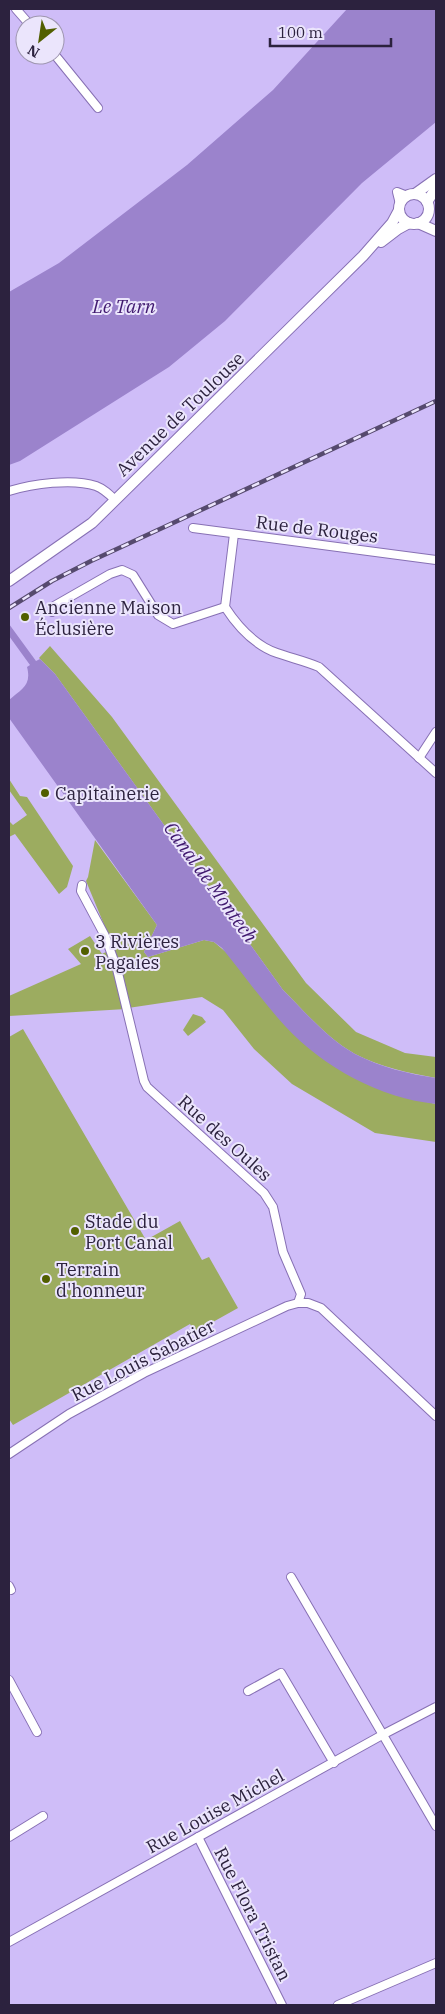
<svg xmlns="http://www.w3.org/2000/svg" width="445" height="2014" font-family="'IBM Plex Serif',serif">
<rect width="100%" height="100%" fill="#cfbdf8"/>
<!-- green -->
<g fill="#9cac60">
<path d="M50,646L112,717L306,983L356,1032L405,1053L436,1057V1078C409,1073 380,1067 355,1054C327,1038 305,1012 283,990L55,674L39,658Z"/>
<path d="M9,779L20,796L27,797L73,866L67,887L59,894L15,834L9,837V821L13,825L27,815L9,790Z"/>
<path d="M95,840L157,925L144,952L148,957L204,940L214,942L395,1095L436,1104V1142L375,1133L292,1084L254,1049L223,1010L202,997L128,1008L110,939L86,881L88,877Z"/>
<path d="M90,936L102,954L110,950L126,1009L9,1016V996L81,964L68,949Z"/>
<path d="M193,1014L202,1017L206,1022L188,1036L183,1030Z"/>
<path d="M23,1029L146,1240L180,1221L202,1260L209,1257L238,1308L195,1332L190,1324L13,1425L9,1419V1037Z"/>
</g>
<!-- water -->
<g fill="#9b83cc">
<path d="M347,9H436V122L362,183L225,321L169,367L20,461L9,465V292L59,263L187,165L273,90Z"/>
<path d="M9,624L36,661L40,659L55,674L283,990C305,1012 327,1038 355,1054C380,1067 409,1074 436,1078V1104C380,1098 324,1068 285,1026C263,1002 243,974 222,948L214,942L204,940L148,957L144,952L157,925L9,718V700C21,689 32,686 27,667L30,665L9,636Z"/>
</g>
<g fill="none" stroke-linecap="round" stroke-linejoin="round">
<defs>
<g id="minor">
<path d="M16,9L30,25"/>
<path d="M55,55L98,108"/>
<path d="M400,204L397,192L407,196"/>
<path d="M9,491C32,484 72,478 96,486C104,489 109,494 115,500"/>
<path d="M193,528L436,560"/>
<path d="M234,534L225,607C238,627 254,645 277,653C291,658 305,661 319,667L436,773"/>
<path d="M52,612L54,606L110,574L122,570L133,575L158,615L173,624L225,607"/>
<path d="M419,758L436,732"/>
<path d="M82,885L81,891L105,936L117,969L144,1081L147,1087L264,1193L273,1207L283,1252L301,1294L298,1303H308L321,1308L436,1416"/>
<path d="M9,1454L69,1414L144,1373L287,1306L298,1303"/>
<path d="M291,1577L436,1826"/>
<path d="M9,1586L11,1590"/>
<path d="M9,1680L37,1732"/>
<path d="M248,1691L281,1673L334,1763"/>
<path d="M9,1837L43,1816"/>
<path d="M198,1837L282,2005"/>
<path d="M9,1942L384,1734L436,1707"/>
<path d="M338,2005L436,1963"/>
</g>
<g id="major">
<path d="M415,194L436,179"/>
<circle cx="414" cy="209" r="15"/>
<path d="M427,202L436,188"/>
<path d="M418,223L436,231"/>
<path d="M381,242L398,229L409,223"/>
<path d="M9,581L92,523L363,256L392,223L399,210"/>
</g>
</defs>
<!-- minor casing -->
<use href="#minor" stroke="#8770b4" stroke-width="10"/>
<!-- major casing -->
<use href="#major" stroke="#8770b4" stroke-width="12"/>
<!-- minor -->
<use href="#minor" stroke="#fff" stroke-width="8"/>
<!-- major -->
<use href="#major" stroke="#fff" stroke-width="10"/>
<defs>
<path id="rail" d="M9,608L52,581L91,561L436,401"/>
</defs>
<!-- rail casing -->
<use href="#rail" stroke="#564a6e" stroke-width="4.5"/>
<!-- rail -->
<use href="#rail" stroke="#ebe5fc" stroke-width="2.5" stroke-dasharray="8" stroke-linecap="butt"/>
</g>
<!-- markers -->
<g fill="#525f00" stroke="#ebe5fc" stroke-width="2">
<circle cx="25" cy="617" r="5"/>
<circle cx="45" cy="793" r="5"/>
<circle cx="85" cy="951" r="5"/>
<circle cx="75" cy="1231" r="5"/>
<circle cx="46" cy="1279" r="5"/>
</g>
<g text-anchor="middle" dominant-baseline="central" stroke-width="4" stroke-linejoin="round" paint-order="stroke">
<!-- street labels -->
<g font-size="18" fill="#2c223e" stroke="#ebe5fc">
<text transform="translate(180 414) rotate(-44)">Avenue de Toulouse</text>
<text transform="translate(317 529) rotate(7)">Rue de Rouges</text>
<text transform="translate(225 1138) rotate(42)">Rue des Oules</text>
<text transform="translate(143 1360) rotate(-27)">Rue Louis Sabatier</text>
<text transform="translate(215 1811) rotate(-29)">Rue Louise Michel</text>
<text transform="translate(253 1914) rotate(63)">Rue Flora Tristan</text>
</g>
<!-- poi labels -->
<g font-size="18" fill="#2c223e" stroke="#ebe5fc" text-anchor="start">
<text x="35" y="607">Ancienne Maison<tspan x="35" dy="21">Éclusière</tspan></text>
<text x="55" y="793">Capitainerie</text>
<text x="95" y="941">3 Rivières<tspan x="95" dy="21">Pagaies</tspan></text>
<text x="85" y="1221">Stade du<tspan x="85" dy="21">Port Canal</tspan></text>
<text x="56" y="1269">Terrain<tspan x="56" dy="21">d'honneur</tspan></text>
</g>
<!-- water labels -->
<g font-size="19" font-style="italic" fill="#40196f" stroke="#ebe5fc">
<text x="124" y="306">Le Tarn</text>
<text transform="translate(211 882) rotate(54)">Canal de Montech</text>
</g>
</g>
<!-- border -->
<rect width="445" height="2014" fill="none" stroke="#2c223e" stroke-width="20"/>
<!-- north arrow -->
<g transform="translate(40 40) rotate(210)"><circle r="24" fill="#ebe5fc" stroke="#9f97b0"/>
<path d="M0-4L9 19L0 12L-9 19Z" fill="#525f00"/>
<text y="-8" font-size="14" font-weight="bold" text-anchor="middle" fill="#2c223e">N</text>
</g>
<!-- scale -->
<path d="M270 38v8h121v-8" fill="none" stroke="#2c223e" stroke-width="2.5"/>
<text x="278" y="38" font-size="15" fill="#2c223e" stroke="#ebe5fc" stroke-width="4" paint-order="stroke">100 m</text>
</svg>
